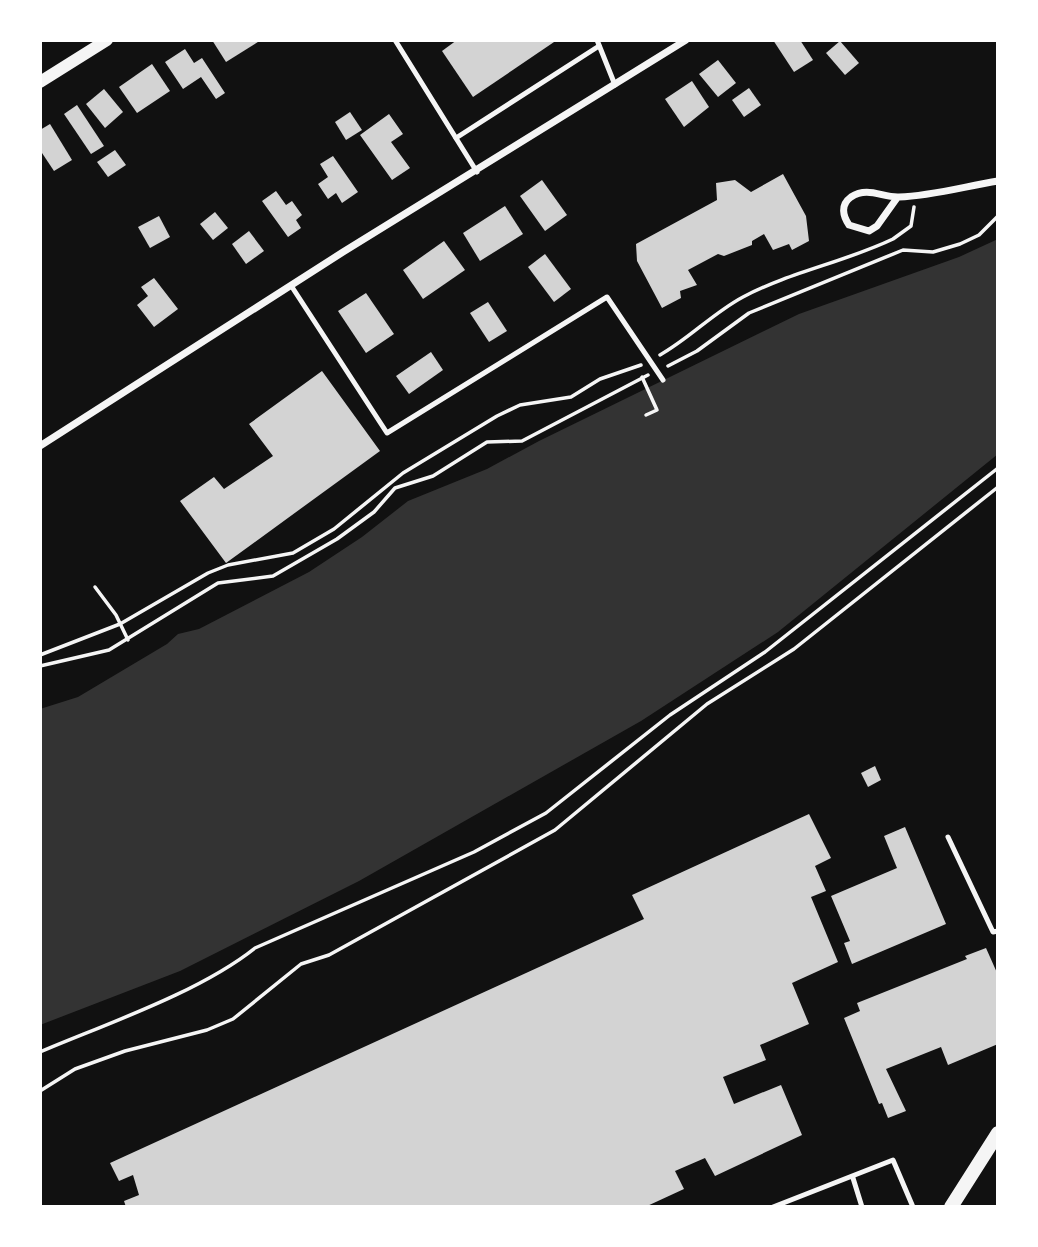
<svg xmlns="http://www.w3.org/2000/svg" width="1038" height="1247" font-family="Jost,sans-serif">
<rect width="100%" height="100%" fill="#111"/>
<!-- water -->
<path fill="#333" d="M998,239V454L778,632L641,721L359,881L180,971L40,1025V709L78,697L167,644L178,634L199,629L309,572L362,537L408,501L487,469L539,441L799,314L959,257Z"/>
<!-- building -->
<g fill="#d3d3d3">
<path d="M212,40H261L226,62Z"/>
<path d="M457,40H557L473,97L442,51Z"/>
<path d="M773,40H800L813,60L794,72Z"/>
<path d="M840,41L859,63L845,75L826,53Z"/>
<path d="M185,49L194,63L202,58L225,93L216,99L201,77L183,89L165,62Z"/>
<path d="M718,60L736,83L718,97L699,74Z"/>
<path d="M152,64L170,91L137,113L119,87Z"/>
<path d="M692,81L709,107L684,127L665,99Z"/>
<path d="M749,88L761,105L744,117L732,100Z"/>
<path d="M104,89L123,112L105,128L86,104Z"/>
<path d="M77,105L104,146L91,154L64,114Z"/>
<path d="M350,112L362,130L346,140L335,122Z"/>
<path d="M389,114L403,134L391,142L410,168L392,180L360,135Z"/>
<path d="M50,124L72,160L54,171L40,150V130Z"/>
<path d="M115,150L126,165L108,177L97,162Z"/>
<path d="M333,156L358,192L342,203L336,193L328,199L318,184L328,177L320,164Z"/>
<path d="M783,174L806,216L809,241L792,250L789,244L773,250L764,234L752,241V245L724,256L718,254L688,270L697,285L680,291L681,298L662,308L637,261L636,244L717,200L716,183L735,180L751,192Z"/>
<path d="M542,180L567,215L545,231L520,196Z"/>
<path d="M276,191L286,205L292,201L302,215L296,220L301,228L288,237L262,201Z"/>
<path d="M505,206L523,234L480,261L463,233Z"/>
<path d="M215,212L228,228L213,240L200,224Z"/>
<path d="M159,216L170,237L150,248L138,227Z"/>
<path d="M249,231L264,251L246,264L232,244Z"/>
<path d="M444,241L465,270L423,299L403,270Z"/>
<path d="M545,254L571,289L554,302L528,267Z"/>
<path d="M154,278L178,309L154,327L137,305L148,296L141,287Z"/>
<path d="M366,293L394,334L366,353L338,311Z"/>
<path d="M488,302L507,331L489,342L470,313Z"/>
<path d="M431,352L443,370L409,394L396,376Z"/>
<path d="M322,371L380,451L226,563L180,501L214,477L224,489L273,456L249,424Z"/>
<path d="M875,766L881,780L868,787L861,773Z"/>
<path d="M809,814L831,858L815,866L826,891L811,897L838,962L792,983L809,1024L760,1045L766,1060L723,1077L734,1104L781,1085L802,1135L715,1176L705,1158L675,1171L684,1189L645,1207H126L124,1201L139,1195L133,1175L119,1181L110,1163L644,919L632,895Z"/>
<path d="M905,827L946,924L852,964L844,943L850,941L831,896L897,868L884,836Z"/>
<path d="M986,948L998,975V1044L948,1065L941,1047L886,1069L906,1111L888,1118L882,1103L879,1104L844,1018L860,1011L857,1003L967,959L965,956Z"/>
</g>
<g fill="none" stroke-linecap="round" stroke-linejoin="round">
<!-- path -->
<g stroke="#f5f5f5" stroke-width="3.5">
<path d="M660,355C690,338 713,313 743,297C790,272 845,262 893,239L911,226L914,207"/>
<path d="M668,366L697,351L749,313L903,250L933,252L960,244L979,235L998,216"/>
<path d="M642,377L657,410L646,415"/>
<path d="M95,587L116,615L128,640"/>
<path d="M40,655L120,624L208,573L228,565L293,553L334,529L403,473L497,416L520,405L571,397L600,379L641,365"/>
<path d="M40,666L109,650L218,583L273,576L337,539L374,512L395,488L433,476L487,442L522,441L648,375"/>
<path d="M40,1052C106,1024 200,992 255,948L474,852L546,813L670,715L765,652L998,468"/>
<path d="M40,1091L75,1069L125,1051L207,1030L233,1019L301,964L329,955L555,830L707,704L794,649L998,487"/>
</g>
<!-- service -->
<g stroke="#f5f5f5" stroke-width="5">
<path d="M395,40L477,172"/>
<path d="M597,40L615,85"/>
<path d="M456,138L599,46"/>
<path d="M292,287L387,433L607,297L663,380"/>
<path d="M948,837L993,932L998,931"/>
<path d="M853,1178L862,1207"/>
<path d="M773,1207L893,1160L913,1207"/>
</g>
<!-- minor -->
<g stroke="#f5f5f5" stroke-width="7">
<path d="M897,198L877,226L869,231L849,225C843,216 840,205 851,197C868,186 883,198 899,197C932,196 966,186 998,181"/>
<path d="M40,446L343,252L686,40"/>
</g>
<!-- tertiary -->
<path stroke="#f5f5f5" stroke-width="12" d="M40,82L107,40"/>
<!-- secondary -->
<path stroke="#f5f5f5" stroke-width="14" d="M951,1207L998,1133"/>
</g>
<!-- border -->
<rect width="1038" height="1247" fill="none" stroke="#ffffff" stroke-width="84"/>
</svg>
